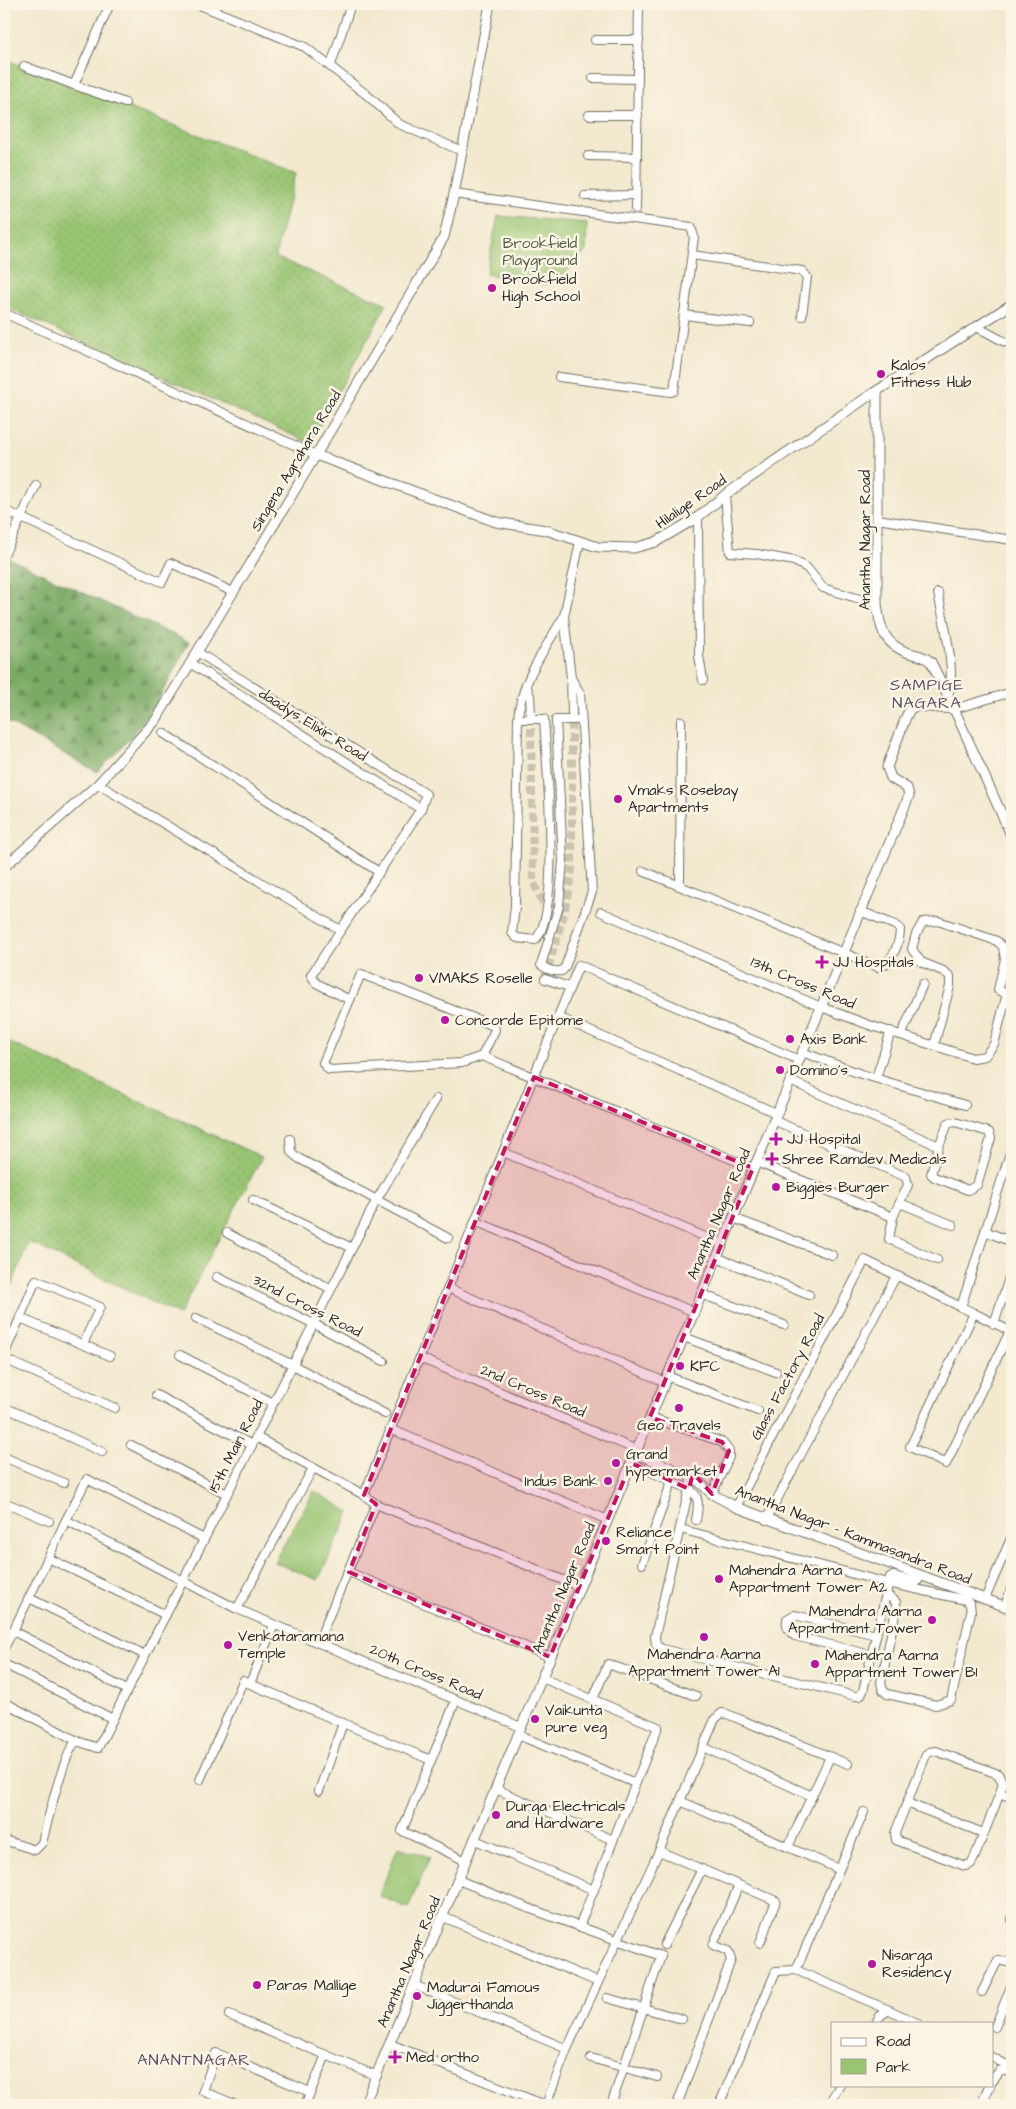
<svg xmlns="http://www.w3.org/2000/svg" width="1016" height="2109" font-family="'Architects Daughter',sans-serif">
<defs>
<pattern id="grass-dots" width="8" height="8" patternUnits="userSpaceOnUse" patternTransform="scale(1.25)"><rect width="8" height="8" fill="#99c573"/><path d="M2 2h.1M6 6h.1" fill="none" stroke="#84a964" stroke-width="1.8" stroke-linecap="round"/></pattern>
<pattern id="forest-firs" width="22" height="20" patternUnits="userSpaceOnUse" patternTransform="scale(1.25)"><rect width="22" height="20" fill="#7aaa65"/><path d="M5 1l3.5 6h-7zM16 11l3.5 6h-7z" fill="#648b53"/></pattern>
</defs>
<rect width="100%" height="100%" fill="#fcf5e5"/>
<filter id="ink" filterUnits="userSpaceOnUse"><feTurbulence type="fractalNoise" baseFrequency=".02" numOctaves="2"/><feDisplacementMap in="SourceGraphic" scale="10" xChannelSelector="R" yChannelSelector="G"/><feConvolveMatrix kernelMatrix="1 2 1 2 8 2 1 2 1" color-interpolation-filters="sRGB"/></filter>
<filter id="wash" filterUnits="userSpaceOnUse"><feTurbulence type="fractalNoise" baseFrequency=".0096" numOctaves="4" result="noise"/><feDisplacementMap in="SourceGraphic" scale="20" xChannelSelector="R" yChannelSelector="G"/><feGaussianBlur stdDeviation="1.12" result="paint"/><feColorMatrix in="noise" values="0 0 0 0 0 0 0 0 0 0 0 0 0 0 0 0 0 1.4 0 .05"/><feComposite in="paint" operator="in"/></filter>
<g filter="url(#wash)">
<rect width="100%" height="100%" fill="#f2e9cf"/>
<!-- grass -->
<g fill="url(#grass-dots)" stroke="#62784f">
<path d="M4,59L296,173L275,257L387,304L310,443L4,306Z"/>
<path d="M4,1040L262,1157L179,1315L29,1242L4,1305Z"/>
</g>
<!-- forest -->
<path fill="url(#forest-firs)" stroke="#526a48" d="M4,556L189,642L157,703L133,735L97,772L4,720Z"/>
<!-- green -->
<g fill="#99c573" stroke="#62784f">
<path d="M498,216L587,223L586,252L565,273L547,285L486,274Z"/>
<path d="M314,1491L350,1512L318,1580L274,1562Z"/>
<path d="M398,1847L430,1857L408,1908L379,1896Z"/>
</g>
</g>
<g filter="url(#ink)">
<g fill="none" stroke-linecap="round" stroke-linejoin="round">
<!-- minor-tunnel -->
<g stroke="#cac3ae" stroke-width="8" stroke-dasharray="8 4" stroke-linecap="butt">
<path d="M531,716L533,881L542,901L562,914"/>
<path d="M545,979L565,909L572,870V714"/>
</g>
<defs>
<g id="minor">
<path d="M110,4L74,85L125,103"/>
<path d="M197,4L305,47L367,95L399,124L462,151"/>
<path d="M595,40H639"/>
<path d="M331,65L351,4"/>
<path d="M24,66L74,85"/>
<path d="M593,78L638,79"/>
<path d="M589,115H638"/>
<path d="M588,156L637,157"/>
<path d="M454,194L691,227L694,237L674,391L671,392L559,377"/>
<path d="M585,196L636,195"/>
<path d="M636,209L639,4"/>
<path d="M692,255L802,271L807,277L802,316"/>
<path d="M4,313L316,455"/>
<path d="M684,315L750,323"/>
<path d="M977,327L1005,342L1012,343"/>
<path d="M725,495L730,552L757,554L794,561L807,568L823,588L877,604"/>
<path d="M4,510L162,582L171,563L233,592"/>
<path d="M698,517L699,656L703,680"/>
<path d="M877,519L1012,540"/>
<path d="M580,542L564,616L571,678L580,693L592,892L565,967L562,971C554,972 547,970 541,965L559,906L563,861L556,720H581"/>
<path d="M5,553L36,485"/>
<path d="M938,593C943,618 957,672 948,695"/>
<path d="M197,652L426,794L421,809L311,975L316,983L350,1000"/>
<path d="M190,663L421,809"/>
<path d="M571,678L572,714"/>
<path d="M526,684L530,696L531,716"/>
<path d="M954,709L1012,692"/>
<path d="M518,719H544C546,760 562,914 535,940L517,938L512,933L515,906L518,719C520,682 546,648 564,616"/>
<path d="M163,733L379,872"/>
<path d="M98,784L340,930"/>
<path d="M643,871L878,967C892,966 900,941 900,929L895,925L860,911"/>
<path d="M680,886L681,721"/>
<path d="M601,912L821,1007L872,1026L973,1058L985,1056L994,1044L1007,994L998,990L1005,959L1003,947L997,941L938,921L923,922L916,934L912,949L921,962L943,971L950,976V986L934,1046"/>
<path d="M545,979L569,987"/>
<path d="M558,1017L776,1113"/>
<path d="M902,1034L923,984"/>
<path d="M802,1052L861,1074L965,1105"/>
<path d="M482,1056L495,1030L494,1026L361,974L323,1063L329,1070L462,1063L482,1056L753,1168"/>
<path d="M876,1078L891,1031"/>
<path d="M790,1081L939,1146L948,1123L955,1122L989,1132L991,1138L977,1185L968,1190L934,1177L931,1174L939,1146"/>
<path d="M773,1120L906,1177L908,1185L893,1217"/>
<path d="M290,1139L291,1152L298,1158L448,1238"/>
<path d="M503,1152L722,1244"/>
<path d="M756,1162L893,1217L889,1239L937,1260"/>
<path d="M253,1200L352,1248"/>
<path d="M900,1203L953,1225"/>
<path d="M733,1218L832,1255"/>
<path d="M475,1221L694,1312"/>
<path d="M985,1231L1012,1242"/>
<path d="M227,1233L331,1289"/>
<path d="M716,1257L809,1295"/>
<path d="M217,1277L314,1324L384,1361"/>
<path d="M448,1288L665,1382"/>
<path d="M701,1294L784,1325"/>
<path d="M974,1313L1012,1332"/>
<path d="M20,1318L36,1280L100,1307L83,1344"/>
<path d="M196,1318L293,1365L385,1414"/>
<path d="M994,1324L1012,1269"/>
<path d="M1010,1331L946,1464L910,1447L974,1313L961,1307L1012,1147"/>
<path d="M684,1337L776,1372"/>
<path d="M4,1355L20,1318L110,1356"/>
<path d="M180,1355L273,1403"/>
<path d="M420,1358L637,1450"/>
<path d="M4,1359L115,1408"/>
<path d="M667,1376L758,1411"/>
<path d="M156,1395L252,1445"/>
<path d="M4,1407L102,1452"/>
<path d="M650,1417L722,1442L729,1451V1457L712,1494"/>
<path d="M390,1429L608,1520"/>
<path d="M256,1437L364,1495L376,1504L580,1587"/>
<path d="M131,1445L227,1494"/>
<path d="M4,1457L64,1483"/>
<path d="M631,1463L689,1489L655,1636L656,1645L662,1649L855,1696H860L863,1691L890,1577L893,1576L917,1582L921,1576"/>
<path d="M692,1477L689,1489C701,1495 698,1509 696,1520"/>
<path d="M364,1495L579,965L799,1060"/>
<path d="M4,1502L49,1521"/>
<path d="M736,1507L865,1260L961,1307"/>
<path d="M1012,1518V1523"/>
<path d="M66,1520L48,1558L166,1615"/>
<path d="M766,1520L896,1276"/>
<path d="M680,1529L888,1583L966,1600L970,1604L971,1612L951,1700L936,1705L887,1694L883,1690L881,1683L896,1610V1602L886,1594"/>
<path d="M204,1539L87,1479L66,1520L237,1609L521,1727"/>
<path d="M48,1558L29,1598L145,1655"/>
<path d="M642,1564L672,1481"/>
<path d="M349,1572L550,1657"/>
<path d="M29,1598L13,1631L127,1690"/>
<path d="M985,1599L1012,1536"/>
<path d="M1005,1606L1012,1586"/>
<path d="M237,1609L313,1468"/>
<path d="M318,1642L376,1504"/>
<path d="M4,1648L13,1631"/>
<path d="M871,1655L795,1636C788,1631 786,1627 787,1619L794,1615L799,1616L876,1635"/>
<path d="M4,1664L113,1719"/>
<path d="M542,1678L658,1727L579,1927"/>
<path d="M251,1681L274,1625"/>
<path d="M593,1699L608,1664L696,1696"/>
<path d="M456,1700L402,1831L466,1861"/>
<path d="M4,1702L77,1741"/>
<path d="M518,1735L635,1783"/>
<path d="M703,1747L812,1796"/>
<path d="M200,1780L243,1681L431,1760"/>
<path d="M496,1789L613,1840"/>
<path d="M319,1791L343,1723"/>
<path d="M1000,1793L1003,1783L998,1774L936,1751L929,1752L926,1755L895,1833L896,1840L965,1866L971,1864L975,1856L1000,1793L1012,1798"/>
<path d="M680,1801L839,1869"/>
<path d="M907,1803L983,1833"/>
<path d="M4,1840L35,1850L42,1843C47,1824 64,1750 77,1741L98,1748L376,1201L436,1099"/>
<path d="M475,1840L594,1890"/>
<path d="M788,1847L830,1757"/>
<path d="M659,1851L776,1901L760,1943"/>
<path d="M458,1880L528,1908L661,1956L611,2105"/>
<path d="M443,1917L598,1982"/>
<path d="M1012,1920V1919"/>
<path d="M664,1945L702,1869"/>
<path d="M796,1970L864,1812"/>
<path d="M414,1985L567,2049"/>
<path d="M982,1992L998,1960L1012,1963"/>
<path d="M607,1998L682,2019"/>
<path d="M229,2015L377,2076"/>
<path d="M876,2023L880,2016L889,2010L917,2023"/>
<path d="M995,2027L1012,1984"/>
<path d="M390,2044L545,2105"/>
<path d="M992,2057L1012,2068"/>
<path d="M591,2058L657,2077"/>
<path d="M236,2105L203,2091L216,2053L310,2092"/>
<path d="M305,2105L326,2055"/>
<path d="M546,2105L567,2049L659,1851L715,1719L722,1713L727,1714L848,1764"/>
<path d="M677,2105L731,1960L728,1951L713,1945L739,1885"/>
<path d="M719,2105L776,1971L796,1970L889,2010"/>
<path d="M828,2105L840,2085"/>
</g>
<g id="tertiary">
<path d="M316,455L496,522L546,530L598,547L634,548L656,542L698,517L725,495L869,396L1012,304"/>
<path d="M954,709L1012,837"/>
<path d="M4,867L98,784L156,720L316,455L444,237L454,194L490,4"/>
<path d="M635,1453L695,1478L712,1494L736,1507L1012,1609"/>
<path d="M992,2081L1000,2071L1012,2070"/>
<path d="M364,2105L909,796L907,788L891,778L887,767L906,717L910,709L916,706L954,709L931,662C925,656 917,655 909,653C883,644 880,628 877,604V391"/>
<path d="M981,2105L990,2085"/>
</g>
</defs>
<!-- minor casing -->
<use href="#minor" stroke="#716e64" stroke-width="10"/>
<!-- tertiary casing -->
<use href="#tertiary" stroke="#716e64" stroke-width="11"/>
<!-- minor -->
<use href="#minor" stroke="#fff" stroke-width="8"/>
<!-- tertiary -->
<use href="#tertiary" stroke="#fff" stroke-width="9"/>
</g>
</g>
<!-- marked area -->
<path fill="#c2185b" fill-opacity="0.2" stroke="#c2185b" stroke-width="4" stroke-dasharray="10 6" stroke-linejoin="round" d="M534,1077L753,1168L650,1417L722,1442L729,1451L712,1494L693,1473L689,1489L631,1463L550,1657L349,1572L376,1504L364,1495Z"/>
<!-- markers -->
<g fill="#b5179e" stroke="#fcf5e5" stroke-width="2">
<circle cx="492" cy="288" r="5"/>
<circle cx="881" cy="374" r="5"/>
<circle cx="618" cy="799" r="5"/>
<path d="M819.5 954.5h5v5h5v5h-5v5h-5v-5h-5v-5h5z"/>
<circle cx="419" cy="978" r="5"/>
<circle cx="445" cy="1020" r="5"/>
<circle cx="790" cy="1039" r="5"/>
<circle cx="780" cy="1070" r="5"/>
<path d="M773.5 1131.5h5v5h5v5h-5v5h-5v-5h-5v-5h5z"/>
<path d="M769.5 1151.5h5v5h5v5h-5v5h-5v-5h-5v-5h5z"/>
<circle cx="776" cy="1187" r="5"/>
<circle cx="680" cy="1366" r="5"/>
<circle cx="679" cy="1408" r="5"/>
<circle cx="616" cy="1463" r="5"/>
<circle cx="608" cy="1481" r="5"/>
<circle cx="606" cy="1541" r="5"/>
<circle cx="719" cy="1579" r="5"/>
<circle cx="932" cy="1620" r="5"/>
<circle cx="704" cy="1637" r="5"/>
<circle cx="228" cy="1645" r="5"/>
<circle cx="815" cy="1664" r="5"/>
<circle cx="535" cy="1719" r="5"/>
<circle cx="496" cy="1815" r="5"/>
<circle cx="872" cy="1964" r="5"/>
<circle cx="257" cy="1985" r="5"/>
<circle cx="417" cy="1996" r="5"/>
<path d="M392.5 2049.5h5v5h5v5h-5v5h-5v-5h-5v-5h5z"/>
</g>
<g text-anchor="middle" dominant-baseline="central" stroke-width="5" stroke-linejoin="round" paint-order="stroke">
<!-- park labels -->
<g font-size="15" fill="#4c5941" stroke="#fcf5e5">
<text x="540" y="243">Brookfield<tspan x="540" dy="17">Playground</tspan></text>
</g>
<!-- poi labels -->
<g font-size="15" fill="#2b2b2b" stroke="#fcf5e5" text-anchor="start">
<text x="502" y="279">Brookfield<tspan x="502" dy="17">High School</tspan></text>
<text x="891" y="365">Kalos<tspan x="891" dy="17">Fitness Hub</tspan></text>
<text x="628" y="790">Vmaks Rosebay<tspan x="628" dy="17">Apartments</tspan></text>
<text x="833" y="962">JJ Hospitals</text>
<text x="429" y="978">VMAKS Roselle</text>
<text x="455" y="1020">Concorde Epitome</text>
<text x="800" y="1039">Axis Bank</text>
<text x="790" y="1070">Domino's</text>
<text x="787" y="1139">JJ Hospital</text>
<text x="782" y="1159">Shree Ramdev Medicals</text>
<text x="786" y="1187">Biggies Burger</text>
<text x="690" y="1366">KFC</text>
<text x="679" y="1425" text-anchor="middle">Geo Travels</text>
<text x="626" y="1454">Grand<tspan x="626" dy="17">hypermarket</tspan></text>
<text x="598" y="1481" text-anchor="end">Indus Bank</text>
<text x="616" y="1532">Reliance<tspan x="616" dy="17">Smart Point</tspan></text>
<text x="729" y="1570">Mahendra Aarna<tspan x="729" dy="17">Appartment Tower A2</tspan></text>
<text x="922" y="1611" text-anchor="end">Mahendra Aarna<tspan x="922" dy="17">Appartment Tower</tspan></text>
<text x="238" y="1636">Venkataramana<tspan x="238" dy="17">Temple</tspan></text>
<text x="704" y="1654" text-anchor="middle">Mahendra Aarna<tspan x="704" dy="17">Appartment Tower A1</tspan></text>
<text x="825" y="1655">Mahendra Aarna<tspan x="825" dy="17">Appartment Tower B1</tspan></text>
<text x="545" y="1710">Vaikunta<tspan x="545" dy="17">pure veg</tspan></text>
<text x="506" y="1806">Durga Electricals<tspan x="506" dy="17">and Hardware</tspan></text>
<text x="882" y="1955">Nisarga<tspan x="882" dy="17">Residency</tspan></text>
<text x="267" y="1985">Paras Mallige</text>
<text x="427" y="1987">Madurai Famous<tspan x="427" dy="17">Jiggerthanda</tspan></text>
<text x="406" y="2057">Med ortho</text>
</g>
<!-- street labels -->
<g font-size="15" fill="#2b2b2b" stroke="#fcf5e5">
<text transform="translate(296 461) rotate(-59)">Singena Agrahara Road</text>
<text transform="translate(691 502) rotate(-35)">Hilalige Road</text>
<text transform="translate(865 540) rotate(-90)">Anantha Nagar Road</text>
<text transform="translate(313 725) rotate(32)">daadys Elixir Road</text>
<text transform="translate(803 983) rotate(23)">13th Cross Road</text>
<text transform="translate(719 1214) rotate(-67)">Anantha Nagar Road</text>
<text transform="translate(307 1306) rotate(27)">32nd Cross Road</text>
<text transform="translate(788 1377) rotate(-62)">Glass Factory Road</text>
<text transform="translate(533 1391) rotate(23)">2nd Cross Road</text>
<text transform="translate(236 1446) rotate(-63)">15th Main Road</text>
<text transform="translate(853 1535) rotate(21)">Anantha Nagar - Kammasandra Road</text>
<text transform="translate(564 1588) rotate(-67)">Anantha Nagar Road</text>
<text transform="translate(426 1672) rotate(23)">20th Cross Road</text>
<text transform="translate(409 1962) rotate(-67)">Anantha Nagar Road</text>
</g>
<!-- neighbourhood labels -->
<g font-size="16" letter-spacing="1" fill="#595167" stroke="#fcf5e5">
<text x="927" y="685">SAMPIGE<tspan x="927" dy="18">NAGARA</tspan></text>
<text x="194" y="2060">ANANTNAGAR</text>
</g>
</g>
<!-- margin -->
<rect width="1016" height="2109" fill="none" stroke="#fcf5e5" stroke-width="20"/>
<!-- legend -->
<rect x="831" y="2022" width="162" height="65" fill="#fcf5e5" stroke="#a8a49b"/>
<rect x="841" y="2038" width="25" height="8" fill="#ffffff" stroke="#a8a49b"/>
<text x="876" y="2046" font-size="15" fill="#2b2b2b">Road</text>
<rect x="841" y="2059" width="25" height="15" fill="#99c573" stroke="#a8a49b"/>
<text x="876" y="2072" font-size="15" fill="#2b2b2b">Park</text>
</svg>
